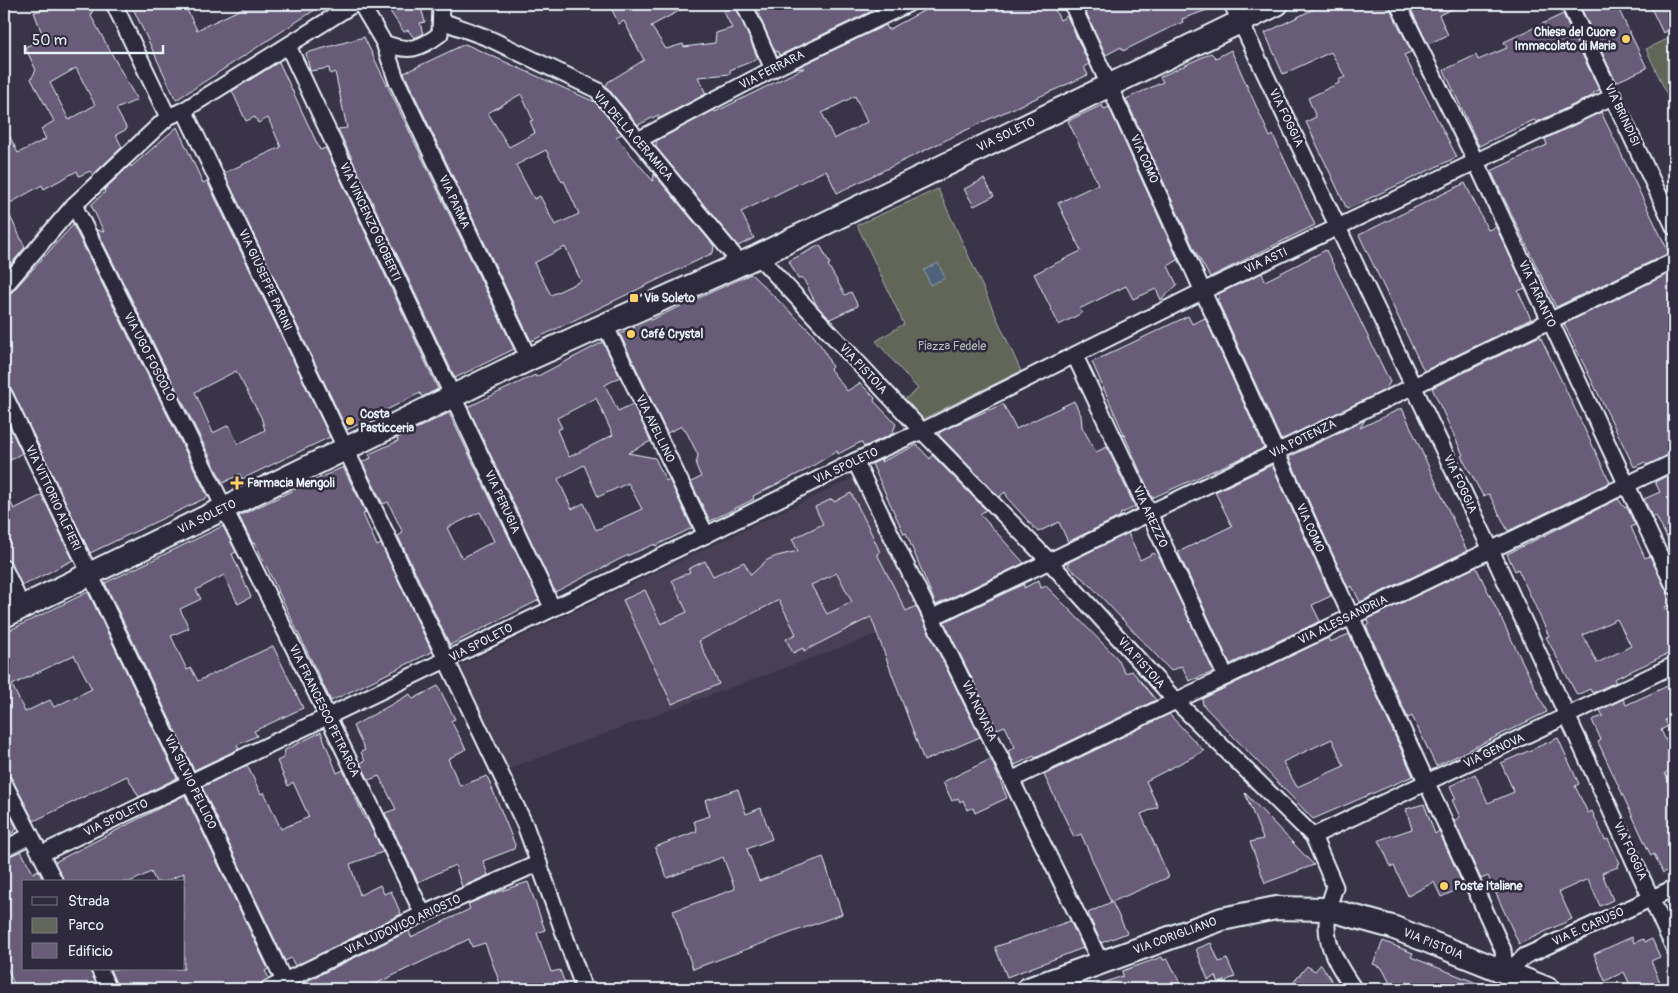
<svg xmlns="http://www.w3.org/2000/svg" width="1678" height="993" font-family="Pangolin,sans-serif">
<rect width="100%" height="100%" fill="#3a3449"/>
<filter id="ink" filterUnits="userSpaceOnUse"><feTurbulence type="fractalNoise" baseFrequency=".02" numOctaves="2"/><feDisplacementMap in="SourceGraphic" scale="10" xChannelSelector="R" yChannelSelector="G"/><feConvolveMatrix kernelMatrix="1 2 1 2 8 2 1 2 1" color-interpolation-filters="sRGB"/></filter>
<g filter="url(#ink)">
<!-- built -->
<path fill="#484057" d="M855,477L916,606L903,613L908,623L508,769L460,666Z"/>
<!-- green -->
<g fill="#626658" stroke="#a5aca8">
<path d="M1674,36V109L1646,49Z"/>
<path d="M938,189L1021,371L923,419L905,399L918,389L876,341L904,324L857,225Z"/>
</g>
<!-- water -->
<path fill="#4d6278" stroke="#8b9bab" d="M938,263L945,278L930,285L924,270Z"/>
<!-- building -->
<g fill="#685c78" stroke="#e8f1f8" fill-rule="evenodd">
<path d="M46,4H94L91,16L137,100L116,109L127,129L116,135L122,147L93,175L90,171L79,176L77,171L44,189L42,185L5,206L25,247L4,273V125L18,153L46,139L41,129L54,121L31,79L36,70L25,47L44,39L34,12L48,8ZM76,68L95,105L69,120L50,83Z"/>
<path d="M131,4H184L197,30L243,8L241,4H324L176,100Z"/>
<path d="M385,4H420L425,22L420,23L423,34L414,38L408,30L404,32Z"/>
<path d="M609,4H692L651,26L666,49L683,44L684,47L715,43L716,33L732,28L720,4H735L758,59L730,70V74L698,77L706,94L658,119V115L638,125L606,86L608,82L644,60L624,21L619,24Z"/>
<path d="M754,4H876L878,8L780,55L777,51L775,52Z"/>
<path d="M936,4H1052L1060,20L1067,16L1089,64L1084,67L1088,75L987,120L837,193L826,170L741,212L754,238L738,246L656,147V141L714,110L715,112L804,68L794,69L886,25L888,30ZM855,96L867,122L834,139L822,113Z"/>
<path d="M1094,4H1218V6L1182,19L1183,22L1163,31L1123,51L1121,47L1106,55L1084,8Z"/>
<path d="M1324,4H1389L1411,52L1404,55L1457,157L1347,209L1306,122L1316,117L1308,98L1339,83L1338,80L1345,77L1331,52L1283,74L1265,33Z"/>
<path d="M1408,4H1464L1439,15L1448,35L1428,44Z"/>
<path d="M1585,4H1616L1647,68L1616,82L1580,6Z"/>
<path d="M1649,4H1674V28L1663,33Z"/>
<path d="M1563,14L1599,90L1593,93L1594,95L1537,122L1534,120L1479,146L1444,70L1476,55L1478,60L1507,48L1504,42Z"/>
<path d="M364,37L514,349L455,378L338,129L347,128L335,72L330,74L329,68L310,71L306,53Z"/>
<path d="M465,44L595,102L622,134L616,137L653,181L654,174L714,246L713,253L531,341L404,73ZM521,94L533,120L530,121L535,133L509,147L488,113ZM546,150L562,182L564,181L579,214L555,225L540,196L534,199L516,165ZM565,247L581,281L551,295L534,263Z"/>
<path d="M1231,50L1270,137L1273,135L1315,225L1210,277L1195,251L1126,99L1163,82L1160,77L1211,53L1216,58Z"/>
<path d="M279,62L320,150L326,148L438,389L422,397L420,393L347,430L224,173L281,147L268,118L258,123L255,117L246,121L232,91Z"/>
<path d="M1102,105L1104,109L1109,107L1178,260L1168,266L1177,285L1161,300L1156,289L1133,299L1126,286L1079,309L1082,313L1059,325L1034,274L1081,251L1058,203L1098,184L1068,121Z"/>
<path d="M1601,112L1669,253L1556,307L1491,171L1547,145L1545,139Z"/>
<path d="M177,127L203,183L207,181L330,437L242,479L240,474L223,483L97,230L104,232L91,205L105,192L104,190L130,165L131,167ZM236,371L261,417L265,430L238,444L229,425L213,433L195,392Z"/>
<path d="M984,179L994,196L974,206L964,189Z"/>
<path d="M1465,183L1488,230L1496,227L1525,288L1518,291L1531,319L1424,371L1359,235Z"/>
<path d="M73,225L208,497L90,553L12,390L4,385V296L11,293Z"/>
<path d="M820,245L830,264L828,265L845,295L851,292L858,306L830,319L817,306L803,278L798,279L789,261Z"/>
<path d="M1326,250L1390,382L1385,390L1281,440L1217,299L1220,298L1218,294L1262,273L1265,281Z"/>
<path d="M1674,271V453L1647,465L1645,462L1634,467L1564,324Z"/>
<path d="M751,274L810,331L824,350L832,367L830,369L847,391L860,383L875,398L874,401L896,424L892,434L864,447L861,442L838,454L837,451L806,470L753,496L754,499L710,521L691,482L701,477L696,465L698,455L687,433L682,426L667,433L620,334Z"/>
<path d="M1188,316L1192,324L1205,318L1264,448L1152,498L1092,362Z"/>
<path d="M1540,336L1610,482L1508,531L1489,494L1483,496L1461,456L1463,455L1432,388Z"/>
<path d="M603,342L620,377L605,385L618,411L633,404L651,441L628,453L655,458L666,481L669,479L692,528L655,546V544L622,558L555,592L468,407L535,375L536,377ZM596,398L613,435L569,457L557,430L562,428L557,418ZM584,465L598,497L628,483L642,509L596,530L584,503L572,509L558,479Z"/>
<path d="M1074,401L1081,415L1082,427L1096,452L1107,447L1135,507L1120,514L1121,516L1068,542L1059,522L1038,532L1009,500L1005,492L999,497L939,435L940,432L968,419L1003,404L1016,429Z"/>
<path d="M1402,408L1467,551L1360,602L1352,586L1348,588L1289,457L1365,420L1360,428Z"/>
<path d="M449,413L539,600L450,645L398,536L403,533L388,502L383,504L362,462L371,458L369,454L398,441L397,438ZM480,512L494,541L462,558L447,528Z"/>
<path d="M4,415L22,453L4,464Z"/>
<path d="M917,445L930,459L932,455L986,510L980,514L1024,563L936,605L906,533L904,534L872,464L882,459L881,462Z"/>
<path d="M1272,465L1331,596L1312,605L1320,621L1230,664L1178,552L1232,526L1215,492Z"/>
<path d="M343,467L366,513L363,514L377,546L381,544L432,652L331,701L255,543L253,544L239,516Z"/>
<path d="M1674,472V564L1667,548L1671,546L1656,516L1652,517L1644,499L1660,492L1655,482Z"/>
<path d="M4,488L14,509L42,495L73,560L22,586L12,564L4,559Z"/>
<path d="M851,493L867,524L880,552L877,554L906,611L916,606L980,737L924,761L871,617L804,651L803,648L793,653L786,639L796,634L779,600L699,641L719,684L672,704L623,600L645,590L661,624L687,612L672,580L690,572L688,569L705,561L713,576L744,562L751,575L767,560L777,556L798,551L792,539L823,524L815,507L832,499L834,502ZM837,573L852,602L827,614L811,585Z"/>
<path d="M1618,499L1625,508L1627,507L1635,525L1631,527L1645,558L1650,556L1666,590L1674,595V602L1665,607L1674,627V651L1614,679L1616,682L1592,693L1590,689L1577,695L1546,637L1549,636L1518,569L1515,571L1507,554ZM1617,619L1631,646L1597,663L1583,635Z"/>
<path d="M223,526L236,552L232,554L251,597L238,604L224,575L196,590L201,599L180,609L189,628L171,636L187,670L191,668L198,681L273,646L303,708L254,731L257,736L237,745L239,749L194,770L105,583Z"/>
<path d="M1128,533L1140,560L1154,553L1161,560L1214,672L1189,681L1182,666L1171,671L1090,585L1068,566L1069,562Z"/>
<path d="M1476,567L1547,712L1436,766L1412,716L1408,718L1366,626L1369,624L1368,619Z"/>
<path d="M1039,580L1041,588L1046,586L1055,595L1117,658L1125,673L1132,671L1156,700L1035,758L1034,756L1015,765L1008,751L1015,747L1005,726L997,729L944,622L1024,584V588Z"/>
<path d="M88,592L177,778L139,797L127,776L34,821L12,779L4,774V633ZM74,655L92,689L54,707L50,700L25,712L12,685Z"/>
<path d="M1349,634L1413,776L1313,819L1203,705L1202,699L1328,638L1330,642ZM1332,739L1344,766L1297,787L1283,762Z"/>
<path d="M1674,683V716L1665,720L1668,726L1661,730L1674,758V769L1665,773L1674,794V867L1663,873L1654,854L1651,856L1612,772L1598,742L1601,740L1592,720L1603,716L1600,710L1623,699L1626,705Z"/>
<path d="M438,686L455,719L451,721L466,749L448,759L460,786L487,776L515,845L514,849L483,861L488,875L462,887L455,865L418,882L385,813L396,809L379,776L369,780L360,763L365,761L361,752L365,750L353,726L410,694L413,699Z"/>
<path d="M1169,714L1204,751L1146,781L1158,807L1141,814L1169,877L1112,902L1127,933L1101,943L1088,913L1111,902L1081,834L1074,837L1044,775Z"/>
<path d="M321,732L337,773L343,770L365,819H367L383,852L350,864L360,895L380,885L384,894L391,891L401,914L295,966L291,958L285,961L202,787L247,765L261,794L264,792L281,829L309,817L293,782L288,786L277,761L283,758L285,750Z"/>
<path d="M1558,738L1579,784L1575,786L1588,813L1592,811L1605,840L1608,839L1620,863L1617,864L1618,867L1602,873L1613,900L1600,906L1588,879L1559,892L1572,919L1519,944L1488,876L1481,879L1454,821L1460,817L1452,800L1456,799L1450,786L1475,774L1488,803L1514,792L1501,763Z"/>
<path d="M991,759L1007,798L975,813L973,808L967,810L963,800L960,802L958,798L952,801L943,782Z"/>
<path d="M738,789L746,814L761,808L772,839L747,849L759,881L823,857L842,914L693,969L673,911L735,889L723,857L667,878L655,847L697,831L694,821L710,816L705,800Z"/>
<path d="M1245,793L1314,865L1265,883L1250,842L1263,839Z"/>
<path d="M185,795L268,969L265,971L269,978L261,983L259,989H118L110,969H184V873L165,882H156L151,872L130,882H64L55,862Z"/>
<path d="M4,803L17,829L4,839Z"/>
<path d="M1424,804L1435,834L1439,831L1464,887L1441,897L1434,882L1408,896L1394,866L1391,867L1379,840L1412,829L1406,809Z"/>
<path d="M21,851L33,873L38,870L44,882H24V969H90L99,989H16L4,961V923L9,920L4,908V858Z"/>
<path d="M528,882L545,930L537,933L547,961L551,972L560,970L567,989H502L485,943L472,947L469,939L365,989H306L303,983L409,931L411,937L470,909L468,904L495,893Z"/>
<path d="M1070,921L1083,948L1007,977L995,947Z"/>
<path d="M1632,937L1634,943L1643,939L1645,942L1652,939L1660,957L1651,961L1663,989H1632L1624,972L1605,981L1594,954Z"/>
<path d="M1383,941L1413,953L1411,957L1492,989H1393L1382,968L1373,964Z"/>
<path d="M1211,943L1219,962L1227,959L1235,977L1219,983L1216,976L1208,980L1196,949Z"/>
<path d="M1162,957L1163,960L1168,959L1183,989H1091V987L1123,976L1122,971Z"/>
<path d="M1321,964L1337,989H1288L1307,966L1315,971Z"/>
</g>
<g fill="none" stroke-linecap="round" stroke-linejoin="round">
<defs>
<g id="street">
<path d="M114,4L168,117"/>
<path d="M361,4L384,43L396,79L529,359"/>
<path d="M744,4L773,69"/>
<path d="M1072,4L1503,950L1505,973"/>
<path d="M1232,4L1491,550L1674,948"/>
<path d="M1398,4L1476,162L1674,586"/>
<path d="M1569,4L1674,227"/>
<path d="M442,21L488,38L597,90L741,264"/>
<path d="M384,43C409,53 420,49 440,34L441,4"/>
<path d="M288,46L552,607"/>
<path d="M184,110L525,825L584,989"/>
<path d="M638,140L773,69L908,4"/>
<path d="M74,205L327,715L423,914"/>
<path d="M758,256L922,431L1048,560L1175,700L1313,836L1335,887C1318,931 1329,953 1354,989"/>
<path d="M4,287L74,205L168,117L184,110L354,4"/>
<path d="M604,323L706,535"/>
<path d="M1075,356L1226,677"/>
<path d="M4,394L288,989"/>
<path d="M855,461L1101,963"/>
<path d="M4,568L22,607"/>
<path d="M933,617L1674,261"/>
<path d="M1013,779L1674,462"/>
<path d="M4,783L55,882"/>
<path d="M1313,836L1674,665"/>
<path d="M4,849L30,836"/>
<path d="M41,854L706,535L855,461L922,431L1203,291L1614,96"/>
<path d="M99,969L109,989"/>
<path d="M1505,973L1525,956L1674,888"/>
<path d="M268,989L423,914L539,863"/>
</g>
<g id="secondary">
<path d="M4,616L529,359L758,256L1277,4"/>
<path d="M1028,989L1222,919L1276,908L1327,909L1392,927L1548,989"/>
</g>
</defs>
<!-- street casing -->
<use href="#street" stroke="#e8f1f8" stroke-width="19"/>
<!-- secondary casing -->
<use href="#secondary" stroke="#e8f1f8" stroke-width="26"/>
<!-- street -->
<use href="#street" stroke="#2f2a3d" stroke-width="15"/>
<!-- secondary -->
<use href="#secondary" stroke="#2f2a3d" stroke-width="22"/>
</g>
</g>
<!-- markers -->
<g fill="#ffd166" stroke="#2f2a3d" stroke-width="2">
<circle cx="1626" cy="39" r="5"/>
<rect x="629" y="293" width="10" height="10" rx="2.5"/>
<circle cx="631" cy="334" r="5"/>
<circle cx="350" cy="421" r="5"/>
<path d="M234.5 475.5h5v5h5v5h-5v5h-5v-5h-5v-5h5z"/>
<circle cx="1444" cy="886" r="5"/>
</g>
<g text-anchor="middle" dominant-baseline="central" stroke-width="5" stroke-linejoin="round" paint-order="stroke">
<!-- poi labels -->
<g font-size="12" font-weight="bold" fill="#e8f1f8" stroke="#2f2a3d" text-anchor="start">
<text x="1616" y="32" text-anchor="end">Chiesa del Cuore<tspan x="1616" dy="14">Immacolato di Maria</tspan></text>
<text x="644" y="298">Via Soleto</text>
<text x="641" y="334">Café Crystal</text>
<text x="360" y="414">Costa<tspan x="360" dy="14">Pasticceria</tspan></text>
<text x="247" y="483">Farmacia Mengoli</text>
<text x="1454" y="886">Poste Italiane</text>
</g>
<!-- street labels -->
<g font-size="12" fill="#e8f1f8" stroke="#2f2a3d">
<text transform="translate(772 70) rotate(-27)">VIA FERRARA</text>
<text transform="translate(1622 115) rotate(65)">VIA BRINDISI</text>
<text transform="translate(1286 118) rotate(64)">VIA FOGGIA</text>
<text transform="translate(1006 135) rotate(-26)">VIA SOLETO</text>
<text transform="translate(633 136) rotate(49)">VIA DELLA CERAMICA</text>
<text transform="translate(1144 159) rotate(66)">VIA COMO</text>
<text transform="translate(454 202) rotate(65)">VIA PARMA</text>
<text transform="translate(370 222) rotate(65)">VIA VINCENZO GIOBERTI</text>
<text transform="translate(1266 261) rotate(-25)">VIA ASTI</text>
<text transform="translate(265 280) rotate(65)">VIA GIUSEPPE PARINI</text>
<text transform="translate(1537 294) rotate(65)">VIA TARANTO</text>
<text transform="translate(149 357) rotate(63)">VIA UGO FOSCOLO</text>
<text transform="translate(863 369) rotate(47)">VIA PISTOIA</text>
<text transform="translate(655 429) rotate(64)">VIA AVELLINO</text>
<text transform="translate(1303 439) rotate(-26)">VIA POTENZA</text>
<text transform="translate(846 466) rotate(-25)">VIA SPOLETO</text>
<text transform="translate(1460 484) rotate(65)">VIA FOGGIA</text>
<text transform="translate(53 498) rotate(65)">VIA VITTORIO ALFIERI</text>
<text transform="translate(502 502) rotate(65)">VIA PERUGIA</text>
<text transform="translate(207 517) rotate(-26)">VIA SOLETO</text>
<text transform="translate(1150 517) rotate(65)">VIA AREZZO</text>
<text transform="translate(1310 528) rotate(66)">VIA COMO</text>
<text transform="translate(1343 620) rotate(-26)">VIA ALESSANDRIA</text>
<text transform="translate(481 643) rotate(-27)">VIA SPOLETO</text>
<text transform="translate(1141 663) rotate(48)">VIA PISTOIA</text>
<text transform="translate(324 711) rotate(64)">VIA FRANCESCO PETRARCA</text>
<text transform="translate(979 711) rotate(64)">VIA NOVARA</text>
<text transform="translate(1494 751) rotate(-25)">VIA GENOVA</text>
<text transform="translate(190 782) rotate(64)">VIA SILVIO PELLICO</text>
<text transform="translate(116 818) rotate(-26)">VIA SPOLETO</text>
<text transform="translate(1630 851) rotate(65)">VIA FOGGIA</text>
<text transform="translate(403 925) rotate(-25)">VIA LUDOVICO ARIOSTO</text>
<text transform="translate(1588 927) rotate(-24)">VIA E. CARUSO</text>
<text transform="translate(1175 936) rotate(-20)">VIA CORIGLIANO</text>
<text transform="translate(1433 944) rotate(22)">VIA PISTOIA</text>
</g>
<!-- park labels -->
<g font-size="12" fill="#b2b9b8" stroke="#2f2a3d">
<text x="952" y="346">Piazza Fedele</text>
</g>
</g>
<!-- margin -->
<rect width="1678" height="993" fill="none" stroke="#2f2a3d" stroke-width="20"/>
<rect x="10" y="10" width="1658" height="973" fill="none" stroke="#e8f1f8" stroke-width="2" filter="url(#ink)"/>
<!-- legend -->
<rect x="22" y="880" width="162" height="90" fill="#2f2a3d" stroke="#797a88"/>
<rect x="32" y="897" width="25" height="8" fill="#2f2a3d" stroke="#797a88"/>
<text x="68" y="906" font-size="15" fill="#e8f1f8">Strada</text>
<rect x="32" y="918" width="25" height="15" fill="#626658" stroke="#797a88"/>
<text x="68" y="930" font-size="15" fill="#e8f1f8">Parco</text>
<rect x="32" y="943" width="25" height="15" fill="#685c78" stroke="#797a88"/>
<text x="68" y="956" font-size="15" fill="#e8f1f8">Edificio</text>
<!-- scale -->
<path d="M25 45v8h138v-8" fill="none" stroke="#e8f1f8" stroke-width="2.5"/>
<text x="32" y="45" font-size="15" fill="#e8f1f8" stroke="#2f2a3d" stroke-width="4" paint-order="stroke">50 m</text>
</svg>
